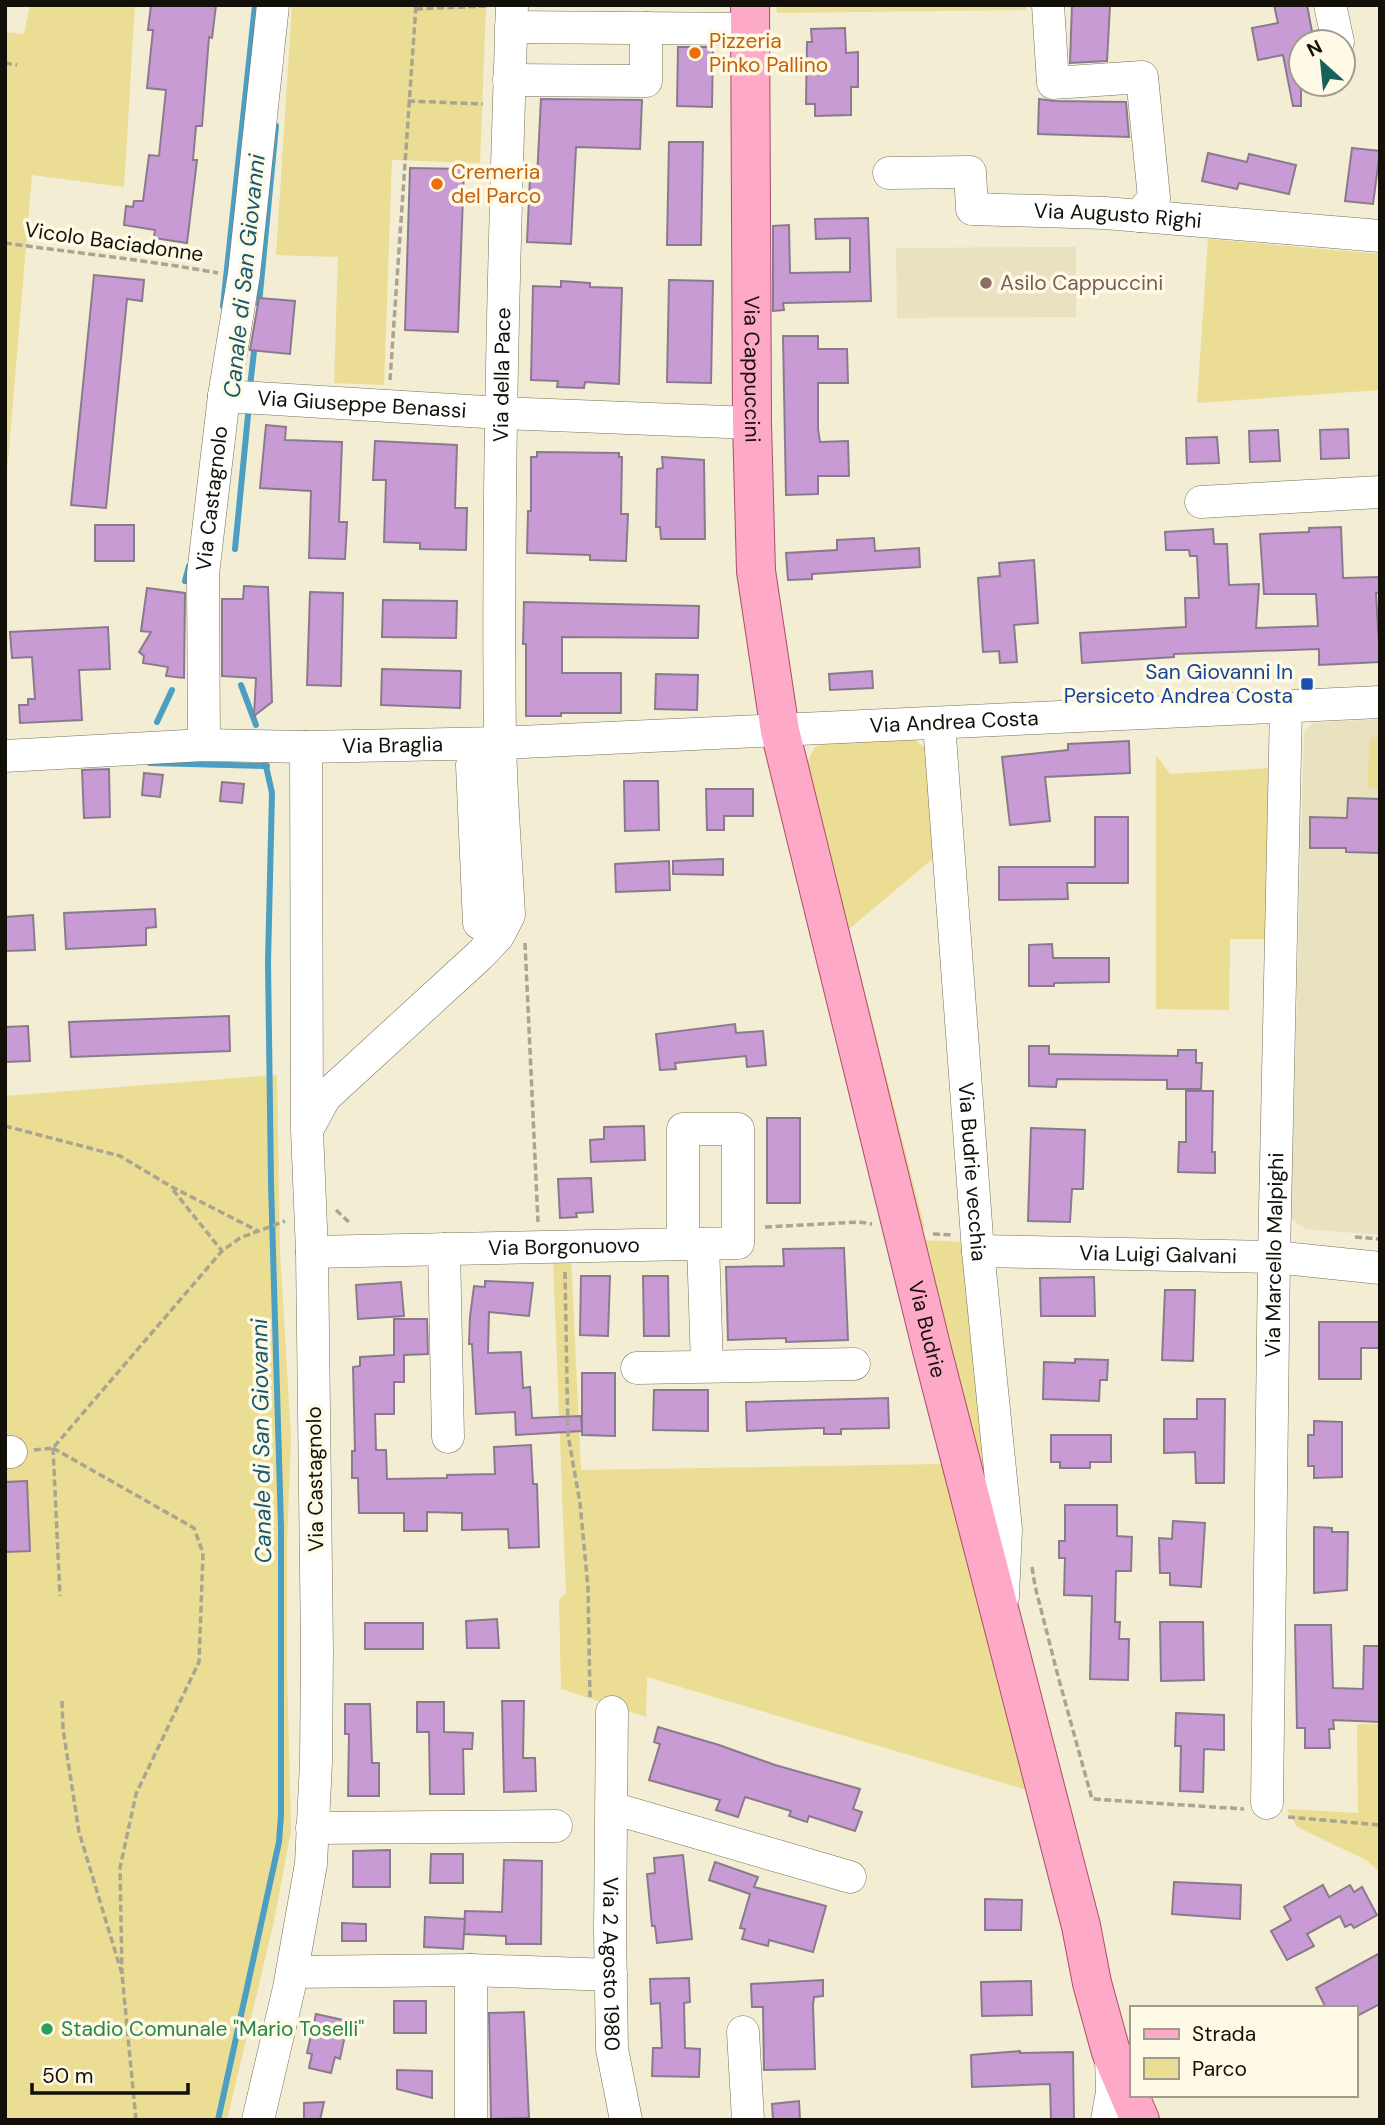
<svg xmlns="http://www.w3.org/2000/svg" width="1385" height="2125" font-family="'DM Sans',sans-serif">
<rect width="100%" height="100%" fill="#f2edd3"/>
<!-- built -->
<g fill="#e9e2c1">
<path d="M1076,247V317L897,318L896,248Z"/>
<path d="M1380,719V1235L1305,1229L1291,1218L1304,732L1313,723Z"/>
</g>
<!-- green -->
<g fill="#ebdd93">
<path d="M30,5H135L124,187L32,175L5,496V32L24,34Z"/>
<path d="M292,5H486L480,163L392,160L384,385L334,383L338,257L276,255Z"/>
<path d="M776,5H1026V10L777,13Z"/>
<path d="M1208,239L1380,254V390L1197,403Z"/>
<path d="M1370,737H1380V789L1367,788Z"/>
<path d="M913,739L930,751L943,850L849,929L925,1229H915L803,770L815,747L829,742Z"/>
<path d="M1156,755L1170,774L1270,768L1268,939H1230L1229,1010L1156,1009Z"/>
<path d="M277,1075L280,1251L291,1437L287,1544V1668L291,1831L274,1921L227,2120H5V1096Z"/>
<path d="M917,1240L968,1242L999,1535Z"/>
<path d="M571,1257L581,1470L942,1464L1037,1793L647,1677L646,1717L561,1689L559,1599L566,1594L553,1258Z"/>
<path d="M1357,1724H1380V1872L1366,1860L1297,1827L1287,1809L1358,1813Z"/>
</g>
<g fill="none" stroke-linecap="round" stroke-linejoin="round">
<!-- stream -->
<g stroke="#4c9ec2" stroke-width="6">
<path d="M259,304L276,126"/>
<path d="M223,306L255,5"/>
<path d="M250,387L255,342"/>
<path d="M235,549L249,405"/>
<path d="M185,581L189,566"/>
<path d="M241,685L256,725"/>
<path d="M157,722L172,690"/>
<path d="M150,763L267,766"/>
<path d="M218,2120L279,1842L281,1815V1527L271,1183L268,962L272,793L264,757"/>
</g>
</g>
<!-- building -->
<g fill="#c99bd5" stroke="#8a7a8e" stroke-width="2">
<path d="M151,5H216L212,38L209,37L202,126H196L193,160H197L187,243L154,238L155,230L124,225L126,206L133,207L134,201H143L149,155L159,156L166,90L147,88L153,30H148Z"/>
<path d="M1072,5H1110L1107,61L1070,63Z"/>
<path d="M1274,5H1307L1314,42H1301V106H1293L1283,55L1258,60L1252,28L1278,23Z"/>
<path d="M845,28L846,53L858,52V87H851V115L815,116V104H806L807,42H812L811,29Z"/>
<path d="M678,47H713L712,107L677,106Z"/>
<path d="M541,99L642,100L640,149L576,147L571,244L527,242L530,178H537Z"/>
<path d="M1039,99L1054,101L1126,102L1129,137L1038,134Z"/>
<path d="M669,142H703L701,245H667Z"/>
<path d="M1352,148L1380,151L1373,204L1345,201Z"/>
<path d="M1208,153L1247,162L1249,154L1296,165L1289,194L1239,183L1237,189L1202,181Z"/>
<path d="M410,168L464,169L458,332L405,330Z"/>
<path d="M868,218L871,301L783,303L784,310L773,311V226L789,225L790,273L850,272V238L816,239L815,219Z"/>
<path d="M94,275L144,280L142,301L127,299L106,508L71,505Z"/>
<path d="M669,280L713,281L711,383L667,382Z"/>
<path d="M561,281L590,283V287L622,288L619,384L585,382L584,388L557,387L558,381L531,380L533,286L561,287Z"/>
<path d="M259,298L295,301L290,354L250,350Z"/>
<path d="M783,336H818V349H847L848,383H818V429L820,442L848,441L849,476H818V494L786,495Z"/>
<path d="M266,425L286,427L285,440L342,442L339,522H347L345,559L309,558L311,491L260,488Z"/>
<path d="M1348,429L1349,458L1321,459L1320,430Z"/>
<path d="M1278,430L1280,461L1250,462L1249,431Z"/>
<path d="M1217,437L1219,463L1187,464L1186,438Z"/>
<path d="M375,441L457,445L455,508H467L466,550L420,549V543L384,542L386,480H373Z"/>
<path d="M537,452L619,453V457H622L621,514H628L626,561L590,560V555L527,553L528,511H531V457H537Z"/>
<path d="M662,457L704,460L705,539H661L660,527H656L657,469L663,468Z"/>
<rect x="95" y="525" width="39" height="36"/>
<path d="M1341,527L1343,578L1380,577V593H1376L1380,662L1319,665V649L1174,654V657L1082,663L1080,633L1186,627L1185,598H1199L1197,556H1190L1189,550H1166L1165,532L1213,529L1214,544H1227L1229,585L1259,584L1256,628L1318,626L1316,594H1264L1260,534L1309,532V528Z"/>
<path d="M874,538L875,551L919,548L920,567L812,574V579L788,580L786,553L837,550V540Z"/>
<path d="M1034,560L1038,623L1014,625L1017,662L1000,663L999,651L983,652L978,578L1000,576L999,563Z"/>
<path d="M244,586L268,587L272,702L254,716L256,678L222,676V599H243Z"/>
<path d="M147,588L185,593L184,678L166,676L168,667L143,663L144,656L139,652L151,632L141,631Z"/>
<path d="M310,592L343,593L341,686L307,685Z"/>
<path d="M383,600L457,601L456,638L382,637Z"/>
<path d="M524,602L699,606L698,638L562,637V673H621V713H561V716H526V644H523Z"/>
<path d="M108,627L110,669L79,670L82,720L20,723L19,705H28V699H35L32,657L12,658L10,632Z"/>
<path d="M382,669L461,671L460,708L381,705Z"/>
<path d="M872,671L873,688L830,690L829,674Z"/>
<path d="M656,674L698,675L697,710L655,709Z"/>
<path d="M1129,741L1130,773L1045,777L1050,821L1010,825L1002,757L1068,750V744Z"/>
<path d="M109,769L110,817L84,818L82,770Z"/>
<path d="M144,773L163,775L160,797L142,795Z"/>
<path d="M624,781H658L659,830L625,831Z"/>
<path d="M222,782L244,784L242,803L220,801Z"/>
<path d="M706,789H753V816H724V830H707Z"/>
<path d="M1348,798L1380,799V853L1346,852V848H1310V817L1347,818Z"/>
<path d="M1095,817H1128V883H1067L1068,899L999,900V867H1095Z"/>
<path d="M723,859V875L673,874V861Z"/>
<path d="M669,861L670,890L616,892L615,864Z"/>
<path d="M155,909L156,927L146,928V945L66,949L64,913Z"/>
<path d="M33,915L35,950L5,951V917Z"/>
<path d="M1052,944L1053,958H1109V982L1054,983V986H1029V945Z"/>
<path d="M229,1016L230,1051L71,1057L69,1022Z"/>
<path d="M735,1024L736,1033L763,1031L766,1065L747,1067L746,1056L675,1063L676,1069L660,1070L656,1034Z"/>
<path d="M28,1026L30,1061L5,1062V1027Z"/>
<path d="M1029,1046H1049V1054L1178,1056V1050H1196V1063H1202L1201,1089H1167V1080L1057,1079L1056,1087L1029,1086Z"/>
<path d="M1186,1091H1213L1212,1152H1215V1173L1178,1172L1179,1142H1186Z"/>
<rect x="767" y="1118" width="33" height="85"/>
<path d="M644,1126L645,1160L591,1162L590,1140L604,1139V1127Z"/>
<path d="M1031,1128L1085,1130L1083,1189H1072L1070,1222L1028,1221Z"/>
<path d="M591,1178L593,1212L576,1213L577,1217L560,1218L558,1179Z"/>
<path d="M844,1248L848,1340L786,1342V1338L728,1340L726,1267L784,1266L783,1249Z"/>
<path d="M581,1276H610L608,1336L580,1335Z"/>
<path d="M643,1276H668L669,1336H644Z"/>
<path d="M1094,1277L1095,1316H1041L1040,1278Z"/>
<path d="M485,1281L533,1283L529,1316L489,1312L488,1353L521,1352L523,1388L530,1387L532,1418L581,1416L582,1431L516,1435L515,1412L476,1414L472,1344H469L470,1317L474,1286L485,1287Z"/>
<path d="M401,1282L404,1316L358,1319L356,1285Z"/>
<path d="M1165,1290H1195L1193,1361L1162,1360Z"/>
<path d="M394,1319H427L428,1354L404,1355V1382H394V1414H375L376,1450H386L387,1479L447,1478V1475L495,1474L494,1447L531,1445L533,1484H537L539,1547L509,1548L508,1529L462,1530V1513L427,1512V1531H404V1513H359L358,1478H352V1451H355L353,1367L360,1366V1357L394,1355Z"/>
<path d="M1319,1322H1380V1348H1361V1379H1319Z"/>
<path d="M1075,1359L1108,1360L1107,1380H1100L1099,1401L1043,1399L1044,1362L1075,1363Z"/>
<path d="M582,1373H615V1436L582,1435Z"/>
<path d="M654,1390H708V1431L653,1430Z"/>
<path d="M888,1398L889,1428L841,1429V1434H824V1428H818L747,1431L746,1402Z"/>
<path d="M1197,1399H1225L1224,1483H1196L1195,1452L1164,1453V1419H1197Z"/>
<path d="M1314,1421L1342,1422V1477L1314,1478V1466H1308V1435H1314Z"/>
<path d="M1051,1435H1111V1462H1090V1468H1060V1462H1051Z"/>
<path d="M27,1481L30,1551L5,1552V1482Z"/>
<path d="M1065,1505H1117V1536L1132,1537L1131,1571H1116L1115,1622H1120L1119,1639H1129L1128,1680L1090,1679L1092,1596L1064,1595L1065,1558H1059V1541H1065Z"/>
<path d="M1173,1521L1205,1523L1201,1587L1170,1585V1573H1160L1159,1538L1172,1539Z"/>
<path d="M1314,1527L1332,1528V1532H1348L1347,1590L1314,1593Z"/>
<path d="M497,1619L499,1648H467L466,1621Z"/>
<path d="M1160,1622H1203L1204,1680L1161,1681Z"/>
<rect x="365" y="1623" width="58" height="26"/>
<path d="M1295,1625H1331L1333,1688L1363,1689L1364,1646H1380V1722L1333,1720L1334,1729H1329L1330,1748H1305V1728H1297Z"/>
<path d="M502,1701H524L523,1758H535L536,1791L504,1792Z"/>
<path d="M417,1702H444V1732L473,1733L472,1749H463L464,1794H430L429,1732H417Z"/>
<path d="M345,1704H370L372,1763H379V1796H348L349,1734H345Z"/>
<path d="M1176,1713L1224,1715V1750L1204,1749L1203,1792L1180,1791L1181,1746H1175Z"/>
<path d="M658,1727L719,1745L775,1765L860,1789L853,1809L862,1812L855,1831L809,1816L807,1822L789,1816L791,1811L745,1797L738,1817L716,1810L720,1800L649,1780L660,1744L654,1742Z"/>
<path d="M390,1850V1887H353V1851Z"/>
<path d="M431,1854H463V1883H430Z"/>
<path d="M683,1855L692,1939L657,1943L655,1926H652L647,1874L655,1873L654,1858Z"/>
<path d="M504,1860L542,1861L541,1944H506V1936L464,1934L465,1911L502,1912Z"/>
<path d="M715,1862L758,1877L754,1887L826,1906L813,1952L769,1940L768,1946L742,1939L745,1929L740,1928L750,1894L709,1880Z"/>
<path d="M1174,1882L1241,1885L1240,1919L1172,1914Z"/>
<path d="M1323,1885L1329,1897L1350,1885L1354,1892L1362,1887L1377,1915L1354,1928L1351,1924L1345,1927L1340,1916L1307,1934L1314,1946L1287,1960L1271,1931L1291,1920L1284,1907Z"/>
<path d="M985,1899L1022,1900L1021,1930H985Z"/>
<path d="M425,1917L465,1919L463,1949L424,1947Z"/>
<path d="M342,1923L366,1924V1941H342Z"/>
<path d="M1380,1953V2004L1355,2017V2008H1326L1316,1988Z"/>
<path d="M689,1978L690,2002L684,2003L685,2048L700,2049L699,2077L652,2076L653,2048H662L660,2003L651,2004L650,1979Z"/>
<path d="M823,1980V1996L814,1997L813,2005L815,2069L764,2070L763,2007H752L751,1984Z"/>
<path d="M1031,1981L1032,2015L982,2016L981,1982Z"/>
<rect x="394" y="2001" width="32" height="32"/>
<path d="M524,2012L529,2118L491,2119L489,2013Z"/>
<path d="M316,2014L348,2021L340,2059L335,2057L331,2073L309,2068L312,2054L307,2053Z"/>
<path d="M1020,2051V2053L1073,2052L1074,2120H1051L1050,2084L972,2087L971,2055Z"/>
<path d="M397,2070L432,2071V2098L397,2089Z"/>
<path d="M799,2101L800,2120H773L772,2104Z"/>
<path d="M324,2102L320,2120H304V2103Z"/>
</g>
<g fill="none" stroke-linecap="round" stroke-linejoin="round">
<defs>
<g id="minor">
<path d="M1048,5L1053,83L1142,77L1154,198L1139,216"/>
<path d="M1330,5L1338,42"/>
<path d="M511,27L750,29"/>
<path d="M509,80L646,81V28"/>
<path id="s1" d="M889,173L970,172L972,209L1105,213L1380,236"/>
<path id="s2" d="M224,396L501,413L752,423"/>
<path d="M1201,502L1380,492"/>
<path id="s3" d="M939,723L978,1251L1006,1529L1003,1597"/>
<path id="s4" d="M204,745L203,574L224,396L244,274L273,5"/>
<path id="s5" d="M5,756L204,745L306,747L500,743L1380,702"/>
<path d="M472,765L479,923"/>
<path id="s6" d="M308,1128L325,1097L480,955L498,936L509,915C506,857 501,798 500,740C497,495 504,250 512,5"/>
<path d="M703,1244L707,1366"/>
<path d="M444,1249L448,1437"/>
<path id="s7" d="M978,1251L1274,1257L1380,1268"/>
<path id="s8" d="M312,1252L738,1243V1129H683V1244"/>
<path d="M637,1368L854,1364"/>
<path d="M5,1452H11"/>
<path id="s9" d="M612,1712L610,1931L612,2049L626,2120"/>
<path id="s10" d="M1267,1803L1274,1257L1286,707"/>
<path d="M612,1808L850,1877"/>
<path d="M312,1828L556,1826"/>
<path d="M292,1972L471,1970L611,1975"/>
<path d="M743,2032L748,2120"/>
<path d="M258,2120L289,1988L311,1864L316,1762L317,1650L312,1252L307,1130L306,747"/>
<path d="M471,2120V1970"/>
<path d="M1107,2120L1112,2092L1111,2057"/>
</g>
<g id="major">
<path id="s11" d="M750,5L752,423L756,571L780,731L931,1346L1081,1926L1092,1983L1111,2052L1140,2120"/>
</g>
</defs>
<!-- minor casing -->
<use href="#minor" stroke="#76715a" stroke-width="33"/>
<!-- major casing -->
<use href="#major" stroke="#ab4e6b" stroke-width="40"/>
<!-- path -->
<g stroke="#a9a591" stroke-width="3.5" stroke-dasharray="7 3.5" stroke-linecap="butt">
<path d="M416,9L487,6"/>
<path d="M5,63L17,65"/>
<path d="M408,101L483,104"/>
<path d="M5,243C76,253 147,260 218,273"/>
<path d="M390,380L416,5"/>
<path d="M525,943L538,1222"/>
<path d="M5,1126L120,1156L172,1187L258,1231"/>
<path d="M173,1190L222,1251"/>
<path d="M336,1210L351,1224"/>
<path d="M765,1227L859,1222L872,1224"/>
<path d="M933,1234L953,1235"/>
<path d="M1355,1237L1380,1239"/>
<path d="M565,1272L568,1435L580,1503L588,1588L590,1697"/>
<path d="M53,1448L194,1528L203,1553L199,1662L136,1794L120,1868L122,1974"/>
<path d="M53,1448L60,1596"/>
<path d="M34,1450L53,1448L222,1251L240,1238L285,1221"/>
<path d="M1032,1567L1035,1586L1058,1676L1092,1799L1244,1809"/>
<path d="M62,1701L63,1729L79,1832L122,1974L136,2120"/>
<path d="M1288,1817L1380,1825"/>
</g>
<!-- minor -->
<use href="#minor" stroke="#fff" stroke-width="32"/>
<!-- major -->
<use href="#major" stroke="#fea9c7" stroke-width="38"/>
</g>
<!-- markers -->
<g fill="#e8710a" stroke="#fefae5" stroke-width="2.5">
<circle cx="695" cy="53" r="7"/>
<circle cx="437" cy="184" r="7"/>
</g>
<circle fill="#8d6e63" stroke="#fefae5" stroke-width="2.5" cx="986" cy="283" r="7"/>
<rect fill="#1a4fb4" stroke="#fefae5" stroke-width="2.5" x="1300" y="677" width="14" height="14" rx="3.5"/>
<circle fill="#2e9e5b" stroke="#fefae5" stroke-width="2.5" cx="47" cy="2029" r="7"/>
<g text-anchor="middle" dominant-baseline="central" stroke-width="7" stroke-linejoin="round" paint-order="stroke">
<!-- food labels -->
<g font-size="21" fill="#c56008" stroke="#fefae5" text-anchor="start">
<text x="709" y="41">Pizzeria<tspan x="709" dy="24">Pinko Pallino</tspan></text>
<text x="451" y="172">Cremeria<tspan x="451" dy="24">del Parco</tspan></text>
</g>
<!-- street labels -->
<g font-size="21" fill="#121008" stroke="#fefae5">
<text stroke="none"><textPath href="#s1" startOffset="264">Via Augusto Righi</textPath></text>
<text transform="translate(114 242) rotate(8)">Vicolo Baciadonne</text>
<text stroke="none"><textPath href="#s11" startOffset="364">Via Cappuccini</textPath></text>
<text stroke="none"><textPath href="#s6" startOffset="836">Via della Pace</textPath></text>
<text stroke="none"><textPath href="#s2" startOffset="138">Via Giuseppe Benassi</textPath></text>
<text stroke="none"><textPath href="#s4" startOffset="247">Via Castagnolo</textPath></text>
<text stroke="none"><textPath href="#s5" startOffset="950">Via Andrea Costa</textPath></text>
<text stroke="none"><textPath href="#s5" startOffset="388">Via Braglia</textPath></text>
<text stroke="none"><textPath href="#s3" startOffset="450">Via Budrie vecchia</textPath></text>
<text stroke="none"><textPath href="#s8" startOffset="252">Via Borgonuovo</textPath></text>
<text stroke="none"><textPath href="#s7" startOffset="180">Via Luigi Galvani</textPath></text>
<text stroke="none"><textPath href="#s10" startOffset="548">Via Marcello Malpighi</textPath></text>
<text stroke="none"><textPath href="#s11" startOffset="1344">Via Budrie</textPath></text>
<text transform="translate(315 1479) rotate(-91)">Via Castagnolo</text>
<text stroke="none"><textPath href="#s9" startOffset="252">Via 2 Agosto 1980</textPath></text>
</g>
<!-- education labels -->
<g font-size="21" fill="#785e54" stroke="#fefae5" text-anchor="start">
<text x="1000" y="283">Asilo Cappuccini</text>
</g>
<!-- transit labels -->
<g font-size="21" fill="#164399" stroke="#fefae5" text-anchor="end">
<text x="1293" y="672">San Giovanni In<tspan x="1293" dy="24">Persiceto Andrea Costa</tspan></text>
</g>
<!-- leisure labels -->
<g font-size="21" fill="#27864d" stroke="#fefae5" text-anchor="start">
<text x="61" y="2029">Stadio Comunale "Mario Toselli"</text>
</g>
<!-- water labels -->
<g font-size="23" font-style="italic" fill="#175972" stroke="#fefae5">
<text transform="translate(244 276) rotate(-84)">Canale di San Giovanni</text>
<text transform="translate(261 1441) rotate(-91)">Canale di San Giovanni</text>
</g>
</g>
<!-- border -->
<rect width="1385" height="2125" fill="none" stroke="#121008" stroke-width="14"/>
<!-- legend -->
<rect x="1130" y="2006" width="228" height="91" fill="#fefae5" stroke="#a09c8d" stroke-width="2"/>
<rect x="1144" y="2029" width="35" height="10" fill="#fea9c7" stroke="#a09c8d" stroke-width="2"/>
<text x="1192" y="2041" font-size="21" fill="#121008">Strada</text>
<rect x="1144" y="2058" width="35" height="21" fill="#ebdd93" stroke="#a09c8d" stroke-width="2"/>
<text x="1192" y="2076" font-size="21" fill="#121008">Parco</text>
<!-- north arrow -->
<g transform="translate(1322 63) rotate(333)"><circle r="33" fill="#fefae5" stroke="#a09c8d" stroke-width="2"/>
<path d="M0-5L12 26L0 18L-12 26Z" fill="#16625b"/>
<text y="-10" font-size="19" font-weight="bold" text-anchor="middle" fill="#121008">N</text>
</g>
<!-- scale -->
<path d="M32 2083v10h156v-10" fill="none" stroke="#121008" stroke-width="3.5"/>
<text x="42" y="2083" font-size="21" fill="#121008" stroke="#fefae5" stroke-width="5" paint-order="stroke">50 m</text>
</svg>
